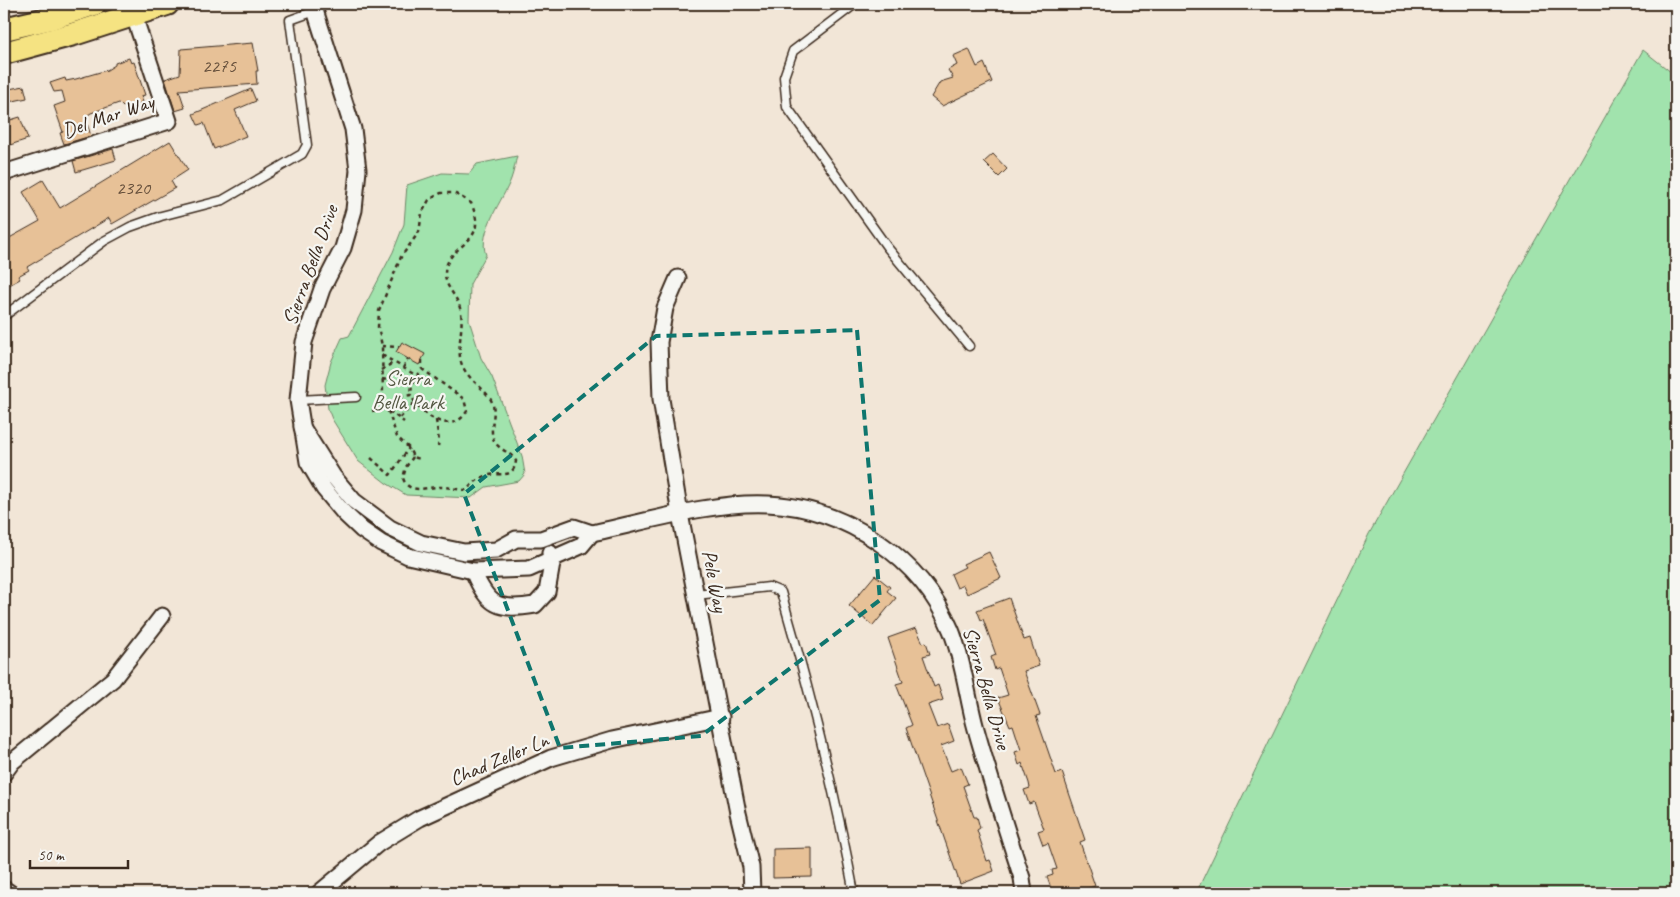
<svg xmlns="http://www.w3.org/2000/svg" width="1680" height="897" font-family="Caveat,sans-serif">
<rect width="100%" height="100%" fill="#f2e6d7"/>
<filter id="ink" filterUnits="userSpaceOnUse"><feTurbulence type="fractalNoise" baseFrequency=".02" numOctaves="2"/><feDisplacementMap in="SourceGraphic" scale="10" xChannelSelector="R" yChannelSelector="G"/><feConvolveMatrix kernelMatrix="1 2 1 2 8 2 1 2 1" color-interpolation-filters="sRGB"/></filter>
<g filter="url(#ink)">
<!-- green -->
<g fill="#a1e3ad" stroke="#6e8666">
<path d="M1643,50L1676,76V893H1196L1369,534Z"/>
<path d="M517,156C515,163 514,171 511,179C504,199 477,232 486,255L470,284L469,320L481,358L492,377L522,456L525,474L519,481L486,487L471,498L406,495L386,483L358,461L332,419L328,409L325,385L331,362L342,338L349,336L393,252L404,224L407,185L442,173L469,174L477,164Z"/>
</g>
<!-- building -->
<g fill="#e7c197" stroke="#3b2a1e">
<path d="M253,43L258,71H256L257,84L179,90L185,108L175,111L165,79L180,74L181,49Z"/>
<path d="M969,49L977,67L984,63L992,82L942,106L931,97L940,82L953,78L948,70L957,65L953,56Z"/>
<path d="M129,58L131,63L134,62L145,95L141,96L143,102L128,108L127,105L123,107L119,103L91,113L85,117L91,136L64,144L60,133L63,132L54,106L65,102L62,91L54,92L50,83L65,78L66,81L76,79L107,70L115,65V63Z"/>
<path d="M24,86L27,98L4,103V90Z"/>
<path d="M251,89L256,101L235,110L246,136L214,149L204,123L198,125L193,114Z"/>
<path d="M20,117L28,139L4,147V122Z"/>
<path d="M170,141L188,170L171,181L175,188L112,224L109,218L27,267L29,270L18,276L20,279L4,288V241L40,221L23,192L43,180L60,208Z"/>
<path d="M113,149L116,160L76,172L73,161Z"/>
<path d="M993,154L1007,169L999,177L984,162Z"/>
<path d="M402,342L425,354L419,365L396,352Z"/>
<path d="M989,552L1001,578L967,594L963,585L957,588L951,574L965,567L963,564Z"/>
<path d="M875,575L890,587L887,591L896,598L873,626L849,606Z"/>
<path d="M1009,598L1024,640L1030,638L1039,666L1024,671L1040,715L1036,716L1056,774L1062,772L1085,840L1080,842L1095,886L1074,893H1059L1058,889L1052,891L1047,877L1053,875L1052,870L1057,869L1048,843L1043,845L1038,831L1044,829L1034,802L1029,804L1024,790L1030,788L1029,783L1022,763L1019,765L1015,752L1021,750L1013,725L1010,726L998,698L1008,695L999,668L995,670L991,657L996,655L983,619L981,620L977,610Z"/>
<path d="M916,628L923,643L926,642L930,654L923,656L934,687L938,685L943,700L928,705L937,728L948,724L954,741L941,746L951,771L961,767L968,784L963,786L974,817H977L980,828L977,830L987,861L990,860L994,871L960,884L906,728L912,725L896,684L903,682L888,638Z"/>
<path d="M812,848V877L773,878V849Z"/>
</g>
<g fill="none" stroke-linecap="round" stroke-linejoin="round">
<defs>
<g id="lane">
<path d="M855,4L793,51L784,77L787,107L887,247L969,346"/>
<path d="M4,316L104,241L130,227L161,216L223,200L302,154L307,145L290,20L315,11"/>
<path d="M298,400L356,397"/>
<path d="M696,595L769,587L781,592C810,692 835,791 854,893"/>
</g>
<g id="street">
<path d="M313,4L353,129L358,170L354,210L343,248L322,289L304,342L298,400L308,462L324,489L344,513L362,530L381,543L408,556L473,571L529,569L581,546L592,533"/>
<path d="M4,173L169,121L134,16"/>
<path d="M678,278L665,308L659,342L661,399L680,514L738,813L751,867L752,893"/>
<path d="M302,427L333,476L354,501L390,528L421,543L464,552L496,550L516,539H541L574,527L592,533C646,522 713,501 768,504C846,508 921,558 951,630C964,662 967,697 976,729C990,779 1006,828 1022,878L1024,893"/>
<path d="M473,571C488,606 498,611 535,605L547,592L553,558L550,553"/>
<path d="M4,773L12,762L113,679L162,616"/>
<path d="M4,889L10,893"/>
<path d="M319,893L379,843L420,818L551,758L612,740L721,717"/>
</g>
<g id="primary">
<path d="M4,29L51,18L94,4"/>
<path d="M4,53L74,34L167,4"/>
</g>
</defs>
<!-- lane casing -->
<use href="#lane" stroke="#3b2a1e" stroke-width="11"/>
<!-- street casing -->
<use href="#street" stroke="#3b2a1e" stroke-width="19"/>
<!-- primary casing -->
<use href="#primary" stroke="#3b2a1e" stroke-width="26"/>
<!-- path -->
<g stroke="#3b2a1e" stroke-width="2.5" stroke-dasharray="4 4" stroke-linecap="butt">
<path d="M382,346L399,347"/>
<path d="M382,355L417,376"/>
<path d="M422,360V369"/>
<path d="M403,368L408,359"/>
<path d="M381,370L393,363"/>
<path d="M382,379L412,384"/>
<path d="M372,411L387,408L403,396L411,395C420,415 452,437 467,411L464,399L422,369L412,384L411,395"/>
<path d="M389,411L404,422"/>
<path d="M400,418L414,403"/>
<path d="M436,420L439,441L438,446"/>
<path d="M413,457L406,467L403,478C408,496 429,486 442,487C450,487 458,490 466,490C472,485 477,479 485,476C499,471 513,481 516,461C510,451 497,450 493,438C489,425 498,413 491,400C483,386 466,379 461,362C456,343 466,324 459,305C455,294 445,286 445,274C446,241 491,247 471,203L454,193H441L429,200L422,213L419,232L401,257L379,311L378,327L382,346L383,396L397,437L409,448L413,457L420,459"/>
<path d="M371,458L390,475L409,448"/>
</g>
<!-- lane -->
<use href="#lane" stroke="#f6f6f2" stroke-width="8"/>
<!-- street -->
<use href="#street" stroke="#f6f6f2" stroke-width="15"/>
<!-- primary -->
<use href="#primary" stroke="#f5e382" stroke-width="22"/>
</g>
</g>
<!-- marked area -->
<path fill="none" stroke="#0f766e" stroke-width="4" stroke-dasharray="10 6" stroke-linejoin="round" d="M857,330L880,600L701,736L560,748L464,494L656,336Z"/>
<g text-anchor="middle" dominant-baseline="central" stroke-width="4.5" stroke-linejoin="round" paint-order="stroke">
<!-- number labels -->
<g font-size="19" fill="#66503c">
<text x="219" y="66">2275</text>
<text x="133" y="188">2320</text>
</g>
<!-- street labels -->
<g font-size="21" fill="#3b2a1e" stroke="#f6f6f2">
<text transform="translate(108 116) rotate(-19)">Del Mar Way</text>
<text transform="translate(310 265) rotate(-70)">Sierra Bella Drive</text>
<text transform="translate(715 581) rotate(79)">Pele Way</text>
<text transform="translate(987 688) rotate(74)">Sierra Bella Drive</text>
<text transform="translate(499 759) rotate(-23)">Chad Zeller Ln</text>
</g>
<!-- park labels -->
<g font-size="21" fill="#545842" stroke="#f6f6f2">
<text x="408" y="378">Sierra<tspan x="408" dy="24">Bella Park</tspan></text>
</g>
</g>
<!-- margin -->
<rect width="1680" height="897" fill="none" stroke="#f6f6f2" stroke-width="20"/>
<rect x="10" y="10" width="1660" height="877" fill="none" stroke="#3b2a1e" stroke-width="2" filter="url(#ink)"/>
<!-- scale -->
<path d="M30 860v8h98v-8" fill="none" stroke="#3b2a1e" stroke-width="2.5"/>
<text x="38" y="860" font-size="15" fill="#3b2a1e" stroke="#f6f6f2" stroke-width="4" paint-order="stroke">50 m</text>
</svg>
